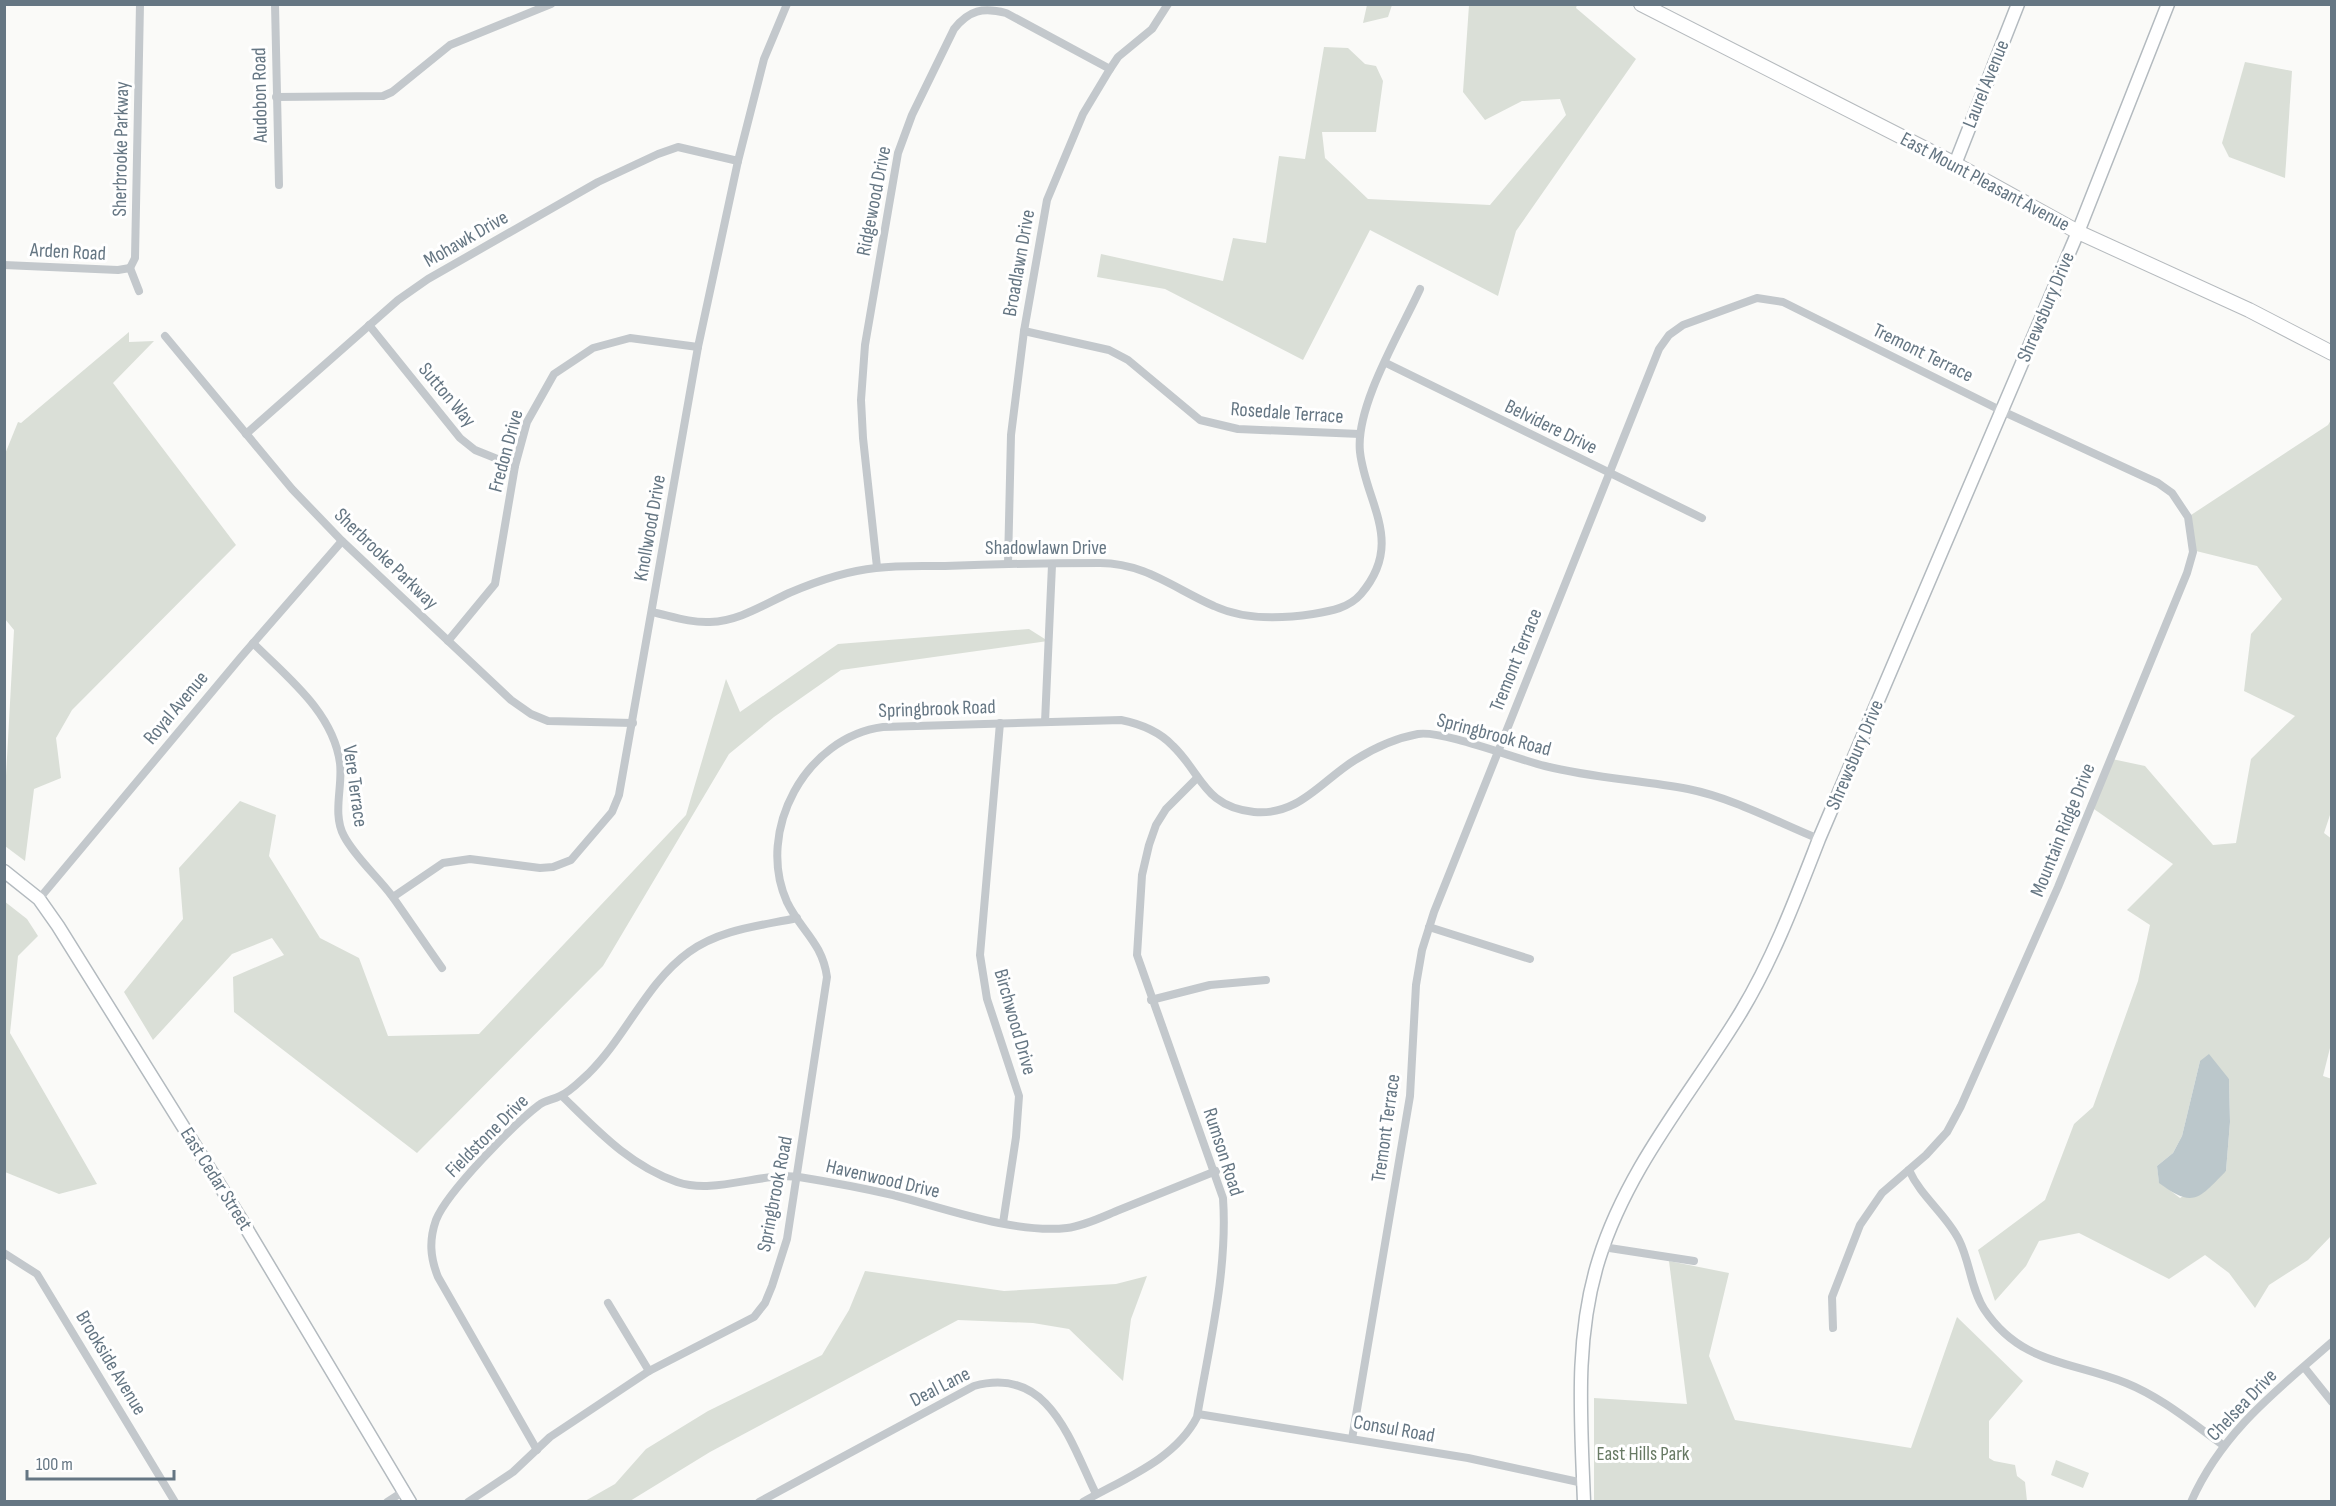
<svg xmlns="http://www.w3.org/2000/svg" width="2336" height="1506" font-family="'Sofia Sans Condensed',sans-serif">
<rect width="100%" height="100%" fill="#fafaf8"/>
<!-- green -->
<g fill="#dadfd7" fill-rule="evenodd">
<path d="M1367,5V4L1392,5L1388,17L1363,23Z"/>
<path d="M1469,5H1577L1576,8L1636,59L1516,231L1498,296L1370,230L1303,360L1165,289L1097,277L1101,254L1223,281L1233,238L1266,243L1279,156L1305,159L1324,47L1348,48L1365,64L1376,66L1383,81L1376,132H1322L1325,158L1368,199L1490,205L1566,115L1560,99L1522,101L1485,120L1463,92Z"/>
<path d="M2245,62L2292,71L2285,178L2229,157L2222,143Z"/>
<path d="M129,332V342L154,341L113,383L236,545L72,710L56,738L61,778L34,789L25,861L5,846V794L14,630L5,619V454L18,422L21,423Z"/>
<path d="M2331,420L2332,809L2324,833L2332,839V1040L2323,1076L2332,1079L2331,1236L2308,1260L2269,1285L2255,1308L2229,1273L2205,1255L2169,1279L2079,1233L2039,1241L2026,1266L1995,1301L1978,1250L2045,1200L2074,1124L2093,1107L2138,981L2150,925L2127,910L2173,864L2091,807L2112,759L2145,766L2213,845L2236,843L2251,759L2295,716L2244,691L2251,634L2282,599L2257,566L2196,551L2191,515L2328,425ZM2200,1061L2229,1079L2230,1122L2226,1171L2180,1198L2159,1182L2157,1166L2173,1153L2182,1136Z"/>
<path d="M1029,629L1048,641L841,670L774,717L729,754L603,966L417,1153L234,1012L233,977L284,955L272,938L232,954L153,1040L124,992L183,919L179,868L240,801L276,815L269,856L320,938L359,958L388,1036L479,1034L686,815L726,679L740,712L838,644Z"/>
<path d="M4,901L27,919L38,936L18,956L10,1033L97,1184L59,1194L5,1172Z"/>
<path d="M1669,1261L1729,1273L1709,1356L1735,1420L1911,1448L1957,1317L2023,1381L1989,1421V1458L1994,1461L2015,1465L2017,1476L2025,1482L2027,1501H1594V1398L1687,1404Z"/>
<path d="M865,1271L1004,1291L1116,1284L1147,1276L1131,1319L1123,1381L1069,1329L1033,1323L958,1320L710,1452L630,1501H585L615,1484L646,1449L708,1411L822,1355L849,1310Z"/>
<path d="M2056,1460L2089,1473L2083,1488L2051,1475Z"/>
</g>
<!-- water -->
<path fill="#bbc7cb" d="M2209,1054L2229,1079L2230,1122L2226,1171C2198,1200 2193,1208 2159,1183L2157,1166L2173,1153L2182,1136L2200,1061Z"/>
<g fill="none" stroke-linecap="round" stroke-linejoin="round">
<defs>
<g id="secondary">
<path d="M1955,164L2018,4"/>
<path d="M4,871L39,899L58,926L242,1221L410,1502"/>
<path d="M1584,1502C1581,1420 1574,1338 1599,1259C1628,1166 1692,1093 1741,1012C1774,957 1796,898 1819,839L2078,232L2168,4"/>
</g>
<path id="primary" d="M1641,4L1955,164L2078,232L2249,310L2332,353"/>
</defs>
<!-- secondary casing -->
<use href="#secondary" stroke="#b3babf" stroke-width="15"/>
<!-- primary casing -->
<use href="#primary" stroke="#b5babe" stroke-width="16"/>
<!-- street -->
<g stroke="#c3c8cc" stroke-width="8">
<path d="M275,4L279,185"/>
<path d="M276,97L383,96L392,92L450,45L551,4"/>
<path d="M4,265L118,270L130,268"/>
<path d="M130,268L135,258L140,4"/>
<path d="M130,268L139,291"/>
<path d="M369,325L460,438L475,450L515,466"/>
<path d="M1024,331L1109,350L1128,360L1200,420L1238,429L1360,434"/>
<path d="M165,336L292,489L342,541L511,700L531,714L548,721L633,723"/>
<path d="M1386,363L1702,518"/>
<path d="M246,434L398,300L428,279L598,182L658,154L678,147L738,161"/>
<path d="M1008,564L1011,435L1024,331L1047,200L1083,114L1110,69L1118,57L1152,29L1168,4"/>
<path d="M877,567L863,438L861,400L865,345L898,153L912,115L954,29C969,10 983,7 1006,13L1110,69"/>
<path d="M652,612C671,616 690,623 710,622C739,621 763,605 789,593C817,581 846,571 876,568C899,565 923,566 945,566C997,564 1049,563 1100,563C1145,563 1175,589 1214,606C1244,620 1280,619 1313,614C1331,611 1349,608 1361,594C1405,542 1366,504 1360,452C1355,406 1401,331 1420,289"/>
<path d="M448,641L495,584L515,466L527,422L554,374L593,348L630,338L698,347"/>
<path d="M253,643C287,677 333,712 340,763C343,786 332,814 344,836C355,857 377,876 392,896C409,920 425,944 442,968"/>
<path d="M1045,722L1052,565"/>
<path d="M1000,723L980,955L987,999L1019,1096L1016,1137L1003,1223"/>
<path d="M393,897L443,863L470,859L540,868L553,867L571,860L612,812L619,795L698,347L738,161L764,59L787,4"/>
<path d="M39,899L241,657L342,541"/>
<path d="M1429,927L1530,959"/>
<path d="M1151,1000L1210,985L1266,980"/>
<path d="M562,1096C598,1131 629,1165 677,1182C715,1195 759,1172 799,1177C830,1182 862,1188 893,1195C944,1208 1014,1234 1067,1228C1084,1226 1102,1217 1119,1210C1151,1197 1183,1184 1216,1171"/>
<path d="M1909,1170C1921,1197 1946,1214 1959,1240C1970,1262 1971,1289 1984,1309C2021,1365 2072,1361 2126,1383C2161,1397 2192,1423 2223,1445"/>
<path d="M1603,1247L1694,1261"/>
<path d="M4,1253L37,1274L175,1502"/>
<path d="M608,1303L649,1371"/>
<path d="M2304,1367L2332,1402"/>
<path d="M1198,1414L1468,1458L1583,1483"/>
<path d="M1352,1439L1410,1096L1416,985L1422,950L1434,912L1659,349L1669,335L1683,325L1757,298L1783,302L2002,411L2158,483L2172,493L2188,517L2193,552L2187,573L2058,887L1961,1106L1947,1132L1926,1155L1882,1193L1860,1225L1832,1297L1833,1328"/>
<path d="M537,1450L438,1277C430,1257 429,1240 436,1220C447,1192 514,1124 539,1105C545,1100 553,1100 560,1096C570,1092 580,1081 588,1074C626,1037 646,983 689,952C721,929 760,926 797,918"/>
<path d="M387,1502L404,1491"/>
<path d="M468,1502L513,1472L550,1437L649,1371L754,1317L765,1303L772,1286L787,1239L827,977C822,942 801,931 787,902C755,831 806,737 883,727L1121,720C1141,724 1159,731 1173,746C1202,774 1204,807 1254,812C1299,816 1321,781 1355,760C1374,748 1396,738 1418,734C1442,730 1516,759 1545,766C1592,778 1640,780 1688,789C1733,798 1777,822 1819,839"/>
<path d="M759,1502L974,1386C1049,1365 1070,1441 1096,1494"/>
<path d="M1083,1502C1123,1479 1175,1460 1197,1417C1209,1346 1228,1270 1223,1198L1137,955L1142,875L1149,845L1156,825L1166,809L1196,779"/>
<path d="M2191,1502C2222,1432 2276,1391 2332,1342"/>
</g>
<!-- secondary -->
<use href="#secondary" stroke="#fff" stroke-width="12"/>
<!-- primary -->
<use href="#primary" stroke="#fff" stroke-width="14"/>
</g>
<g text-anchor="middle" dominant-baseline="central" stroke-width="6" stroke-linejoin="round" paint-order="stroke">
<!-- street labels -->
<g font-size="20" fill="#657683" stroke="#fff">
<text transform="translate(1986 84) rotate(-68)">Laurel Avenue</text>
<text transform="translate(260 95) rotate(-91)">Audobon Road</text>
<text transform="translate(121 149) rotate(-89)">Sherbrooke Parkway</text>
<text transform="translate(1985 182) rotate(28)">East Mount Pleasant Avenue</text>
<text transform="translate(874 201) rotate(-79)">Ridgewood Drive</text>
<text transform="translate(466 239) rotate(-30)">Mohawk Drive</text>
<text transform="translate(68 252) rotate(3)">Arden Road</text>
<text transform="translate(1019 263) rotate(-80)">Broadlawn Drive</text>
<text transform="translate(2046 307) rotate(-67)">Shrewsbury Drive</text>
<text transform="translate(1923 353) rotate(26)">Tremont Terrace</text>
<text transform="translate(447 395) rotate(50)">Sutton Way</text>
<text transform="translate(1287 413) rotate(4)">Rosedale Terrace</text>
<text transform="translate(1551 427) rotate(26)">Belvidere Drive</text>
<text transform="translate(506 451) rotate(-75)">Fredon Drive</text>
<text transform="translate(650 528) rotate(-80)">Knollwood Drive</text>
<text x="1046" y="548">Shadowlawn Drive</text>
<text transform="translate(386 559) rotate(44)">Sherbrooke Parkway</text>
<text transform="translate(1516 660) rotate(-68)">Tremont Terrace</text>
<text transform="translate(176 708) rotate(-50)">Royal Avenue</text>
<text transform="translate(937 709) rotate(-2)">Springbrook Road</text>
<text transform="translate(1494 735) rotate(15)">Springbrook Road</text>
<text transform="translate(1855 755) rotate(-67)">Shrewsbury Drive</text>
<text transform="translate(355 786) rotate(82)">Vere Terrace</text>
<text transform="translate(2063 830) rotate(-68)">Mountain Ridge Drive</text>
<text transform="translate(1015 1022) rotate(74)">Birchwood Drive</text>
<text transform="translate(1386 1128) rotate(-82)">Tremont Terrace</text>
<text transform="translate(487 1136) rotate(-45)">Fieldstone Drive</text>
<text transform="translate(1223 1152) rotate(72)">Rumson Road</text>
<text transform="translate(216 1179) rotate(58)">East Cedar Street</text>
<text transform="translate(883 1179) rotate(13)">Havenwood Drive</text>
<text transform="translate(775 1194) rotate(-79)">Springbrook Road</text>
<text transform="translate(111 1363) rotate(59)">Brookside Avenue</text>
<text transform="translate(940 1387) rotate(-27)">Deal Lane</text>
<text transform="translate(2242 1405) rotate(-46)">Chelsea Drive</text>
<text transform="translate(1394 1429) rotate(10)">Consul Road</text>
</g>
<!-- park labels -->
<g font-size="20" fill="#687a64" stroke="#fff">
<text x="1643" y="1454">East Hills Park</text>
</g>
</g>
<!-- border -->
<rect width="2336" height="1506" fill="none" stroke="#657683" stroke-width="12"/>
<!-- scale -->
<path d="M27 1470v9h147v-9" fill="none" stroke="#657683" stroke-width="3"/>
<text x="36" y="1470" font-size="18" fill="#657683" stroke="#ffffff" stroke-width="4.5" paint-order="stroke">100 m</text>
</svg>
